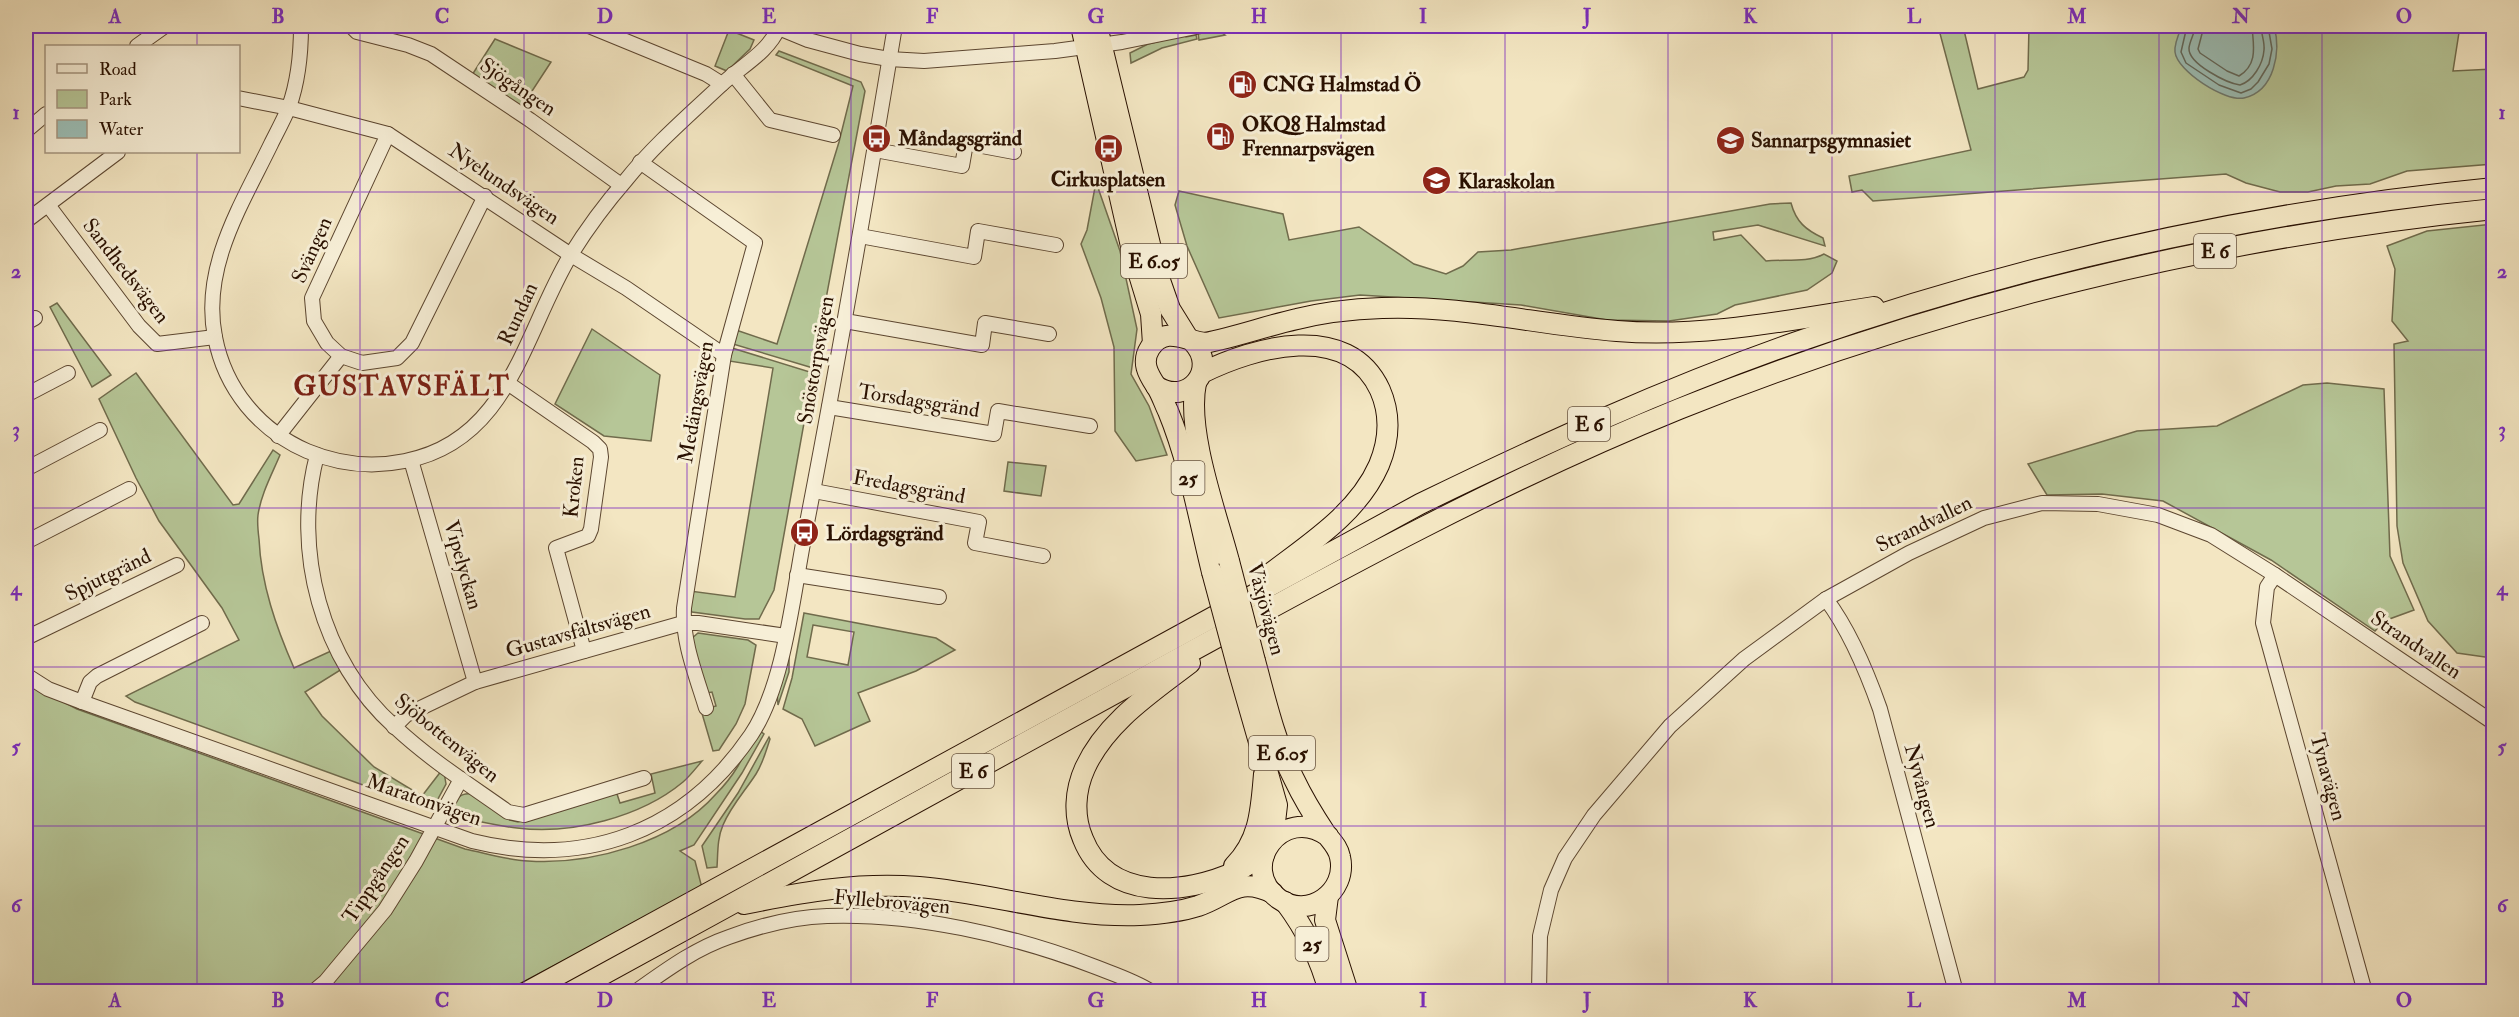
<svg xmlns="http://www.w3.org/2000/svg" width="2519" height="1017" font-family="'IM FELL Double Pica',serif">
<rect width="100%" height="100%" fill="#f3e6c2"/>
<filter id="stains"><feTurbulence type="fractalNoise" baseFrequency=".00333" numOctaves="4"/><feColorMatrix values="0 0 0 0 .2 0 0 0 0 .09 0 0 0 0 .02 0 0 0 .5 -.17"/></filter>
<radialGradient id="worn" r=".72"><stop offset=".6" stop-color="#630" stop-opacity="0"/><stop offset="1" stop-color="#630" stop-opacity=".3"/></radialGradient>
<!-- green -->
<g fill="#b6c697" stroke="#706b4c" stroke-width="1.5" fill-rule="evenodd">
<path d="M1938,26H1963L1978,89L2024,77L2028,70L2029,26H2460L2453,71L2493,69V164L2407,171L2370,184L2336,186L2308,192H2280L2246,183L2226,174L1873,201L1862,190L1852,192L1849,176L1971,150Z"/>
<path d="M1215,28L1225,35L1199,40L1198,33Z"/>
<path d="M729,30L754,40L750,49L727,71L715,66Z"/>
<path d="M1185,35L1186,37L1196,35L1197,39L1162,48L1131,63L1130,53L1148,44Z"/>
<path d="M495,39L551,62L521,108L472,75Z"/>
<path d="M779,51L861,82L865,91L813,368L733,344L736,330L777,344L839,142L853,86L776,55Z"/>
<path d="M1096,182L1120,251L1137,329L1131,374L1149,406L1167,455L1136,461L1115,431L1114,347L1101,298L1081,244L1087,230Z"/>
<path d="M1179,191L1283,214L1289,240L1359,227L1414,264L1446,274L1463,266L1478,252L1511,250L1770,204L1791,203C1796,222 1806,230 1823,238L1825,246L1758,225L1713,232L1714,240L1741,235L1766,261C1785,259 1807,263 1824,254L1837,261L1832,273L1807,290L1735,305L1717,314L1669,321L1607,320L1521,305L1360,295L1311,301L1219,318L1187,246L1175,205Z"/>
<path d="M2493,224L2494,656L2492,658L2457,653L2428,621L2403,563L2397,526L2394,344L2408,341L2392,321L2395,269L2387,246L2427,231Z"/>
<path d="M57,303L111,375L92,387L50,307Z"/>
<path d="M592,329L660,375L651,441L604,436L555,404Z"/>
<path d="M732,348L813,373L774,590L759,619H745L692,612L688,606L690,591L735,597L773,368L729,361Z"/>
<path d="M136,373L233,505L239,504L273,450L280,455C272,474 261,494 258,515C257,523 258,531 259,539C261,584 276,627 294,668L331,651L342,669L305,692L322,716L374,767L422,796L442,770L444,772L446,784L433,808L363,785L135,702L126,696L239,640L222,608L159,521L136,478L99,399Z"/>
<path d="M2327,383L2384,389L2390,556L2414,610L2384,621L2375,631L2271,560L2163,501L2102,494L2047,495L2028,464L2137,431L2217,426L2303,385Z"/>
<path d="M1008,462L1046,466L1041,496L1004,491Z"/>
<path d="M804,613L936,638L955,650L916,671L858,693L870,721L815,746L802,719L783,709L792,678ZM813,625L854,632L848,665L807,657Z"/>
<path d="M698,633L748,640L756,645L745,704L736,724L719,750L713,751L701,710L716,706L712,692L707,693L691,639Z"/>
<path d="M789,652V672L778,705L777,691Z"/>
<path d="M26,683L77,709L465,849C485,853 507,860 528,861C590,865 673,843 716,794C724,786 732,776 738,766C745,754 751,741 760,731L764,734L742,773L694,845L680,851L695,861L702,888L506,991H26Z"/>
<path d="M769,737L770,739C766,751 763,763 756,774C745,791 731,806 723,825C717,839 718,853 717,867L707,868L702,846L738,793Z"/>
<path d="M702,761C696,768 690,776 683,782C641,817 571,835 517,828C496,826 475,820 454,816L451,811C456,800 459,792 472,794L510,820L518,822L616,791L620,803L655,793L651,774Z"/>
</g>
<!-- water -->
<path fill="#9cbfb7" stroke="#6e796e" stroke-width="1.5" d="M2182,26H2274C2281,51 2275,91 2244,98C2225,102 2177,71 2175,52C2174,44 2179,33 2182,26Z"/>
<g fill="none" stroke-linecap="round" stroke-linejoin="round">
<!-- shore -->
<g stroke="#62685c" stroke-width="1.5">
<path d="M2187,26L2181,52L2186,63L2219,85L2241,93L2251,89L2258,82L2269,64L2272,49L2268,26"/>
<path d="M2195,26C2195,33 2190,40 2189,48C2188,64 2227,83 2240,85C2253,81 2263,64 2264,50C2265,42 2261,34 2261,26"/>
<path d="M2204,26L2198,49L2200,53L2227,71L2239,76C2259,64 2253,44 2252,26"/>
</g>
<defs>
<g id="minor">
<path d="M301,26C301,52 298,82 289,107C284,119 277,132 271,144C242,204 201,267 215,337C225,389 259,430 307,451C338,464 371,468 405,461C509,441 524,333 570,256C586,230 606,203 626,180C654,145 689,115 721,85C741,66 768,53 779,27"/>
<path d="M351,26L357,32L408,45L431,54L530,120L621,185"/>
<path d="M589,26L706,74L722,84"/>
<path d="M774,26L808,40L860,54L889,59L924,61L1055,51L1122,42L1201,26"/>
<path d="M137,46L165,26"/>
<path d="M733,74L770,120L833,135"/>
<path d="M238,98L289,108L388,134L571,255L626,288L724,355"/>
<path d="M26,131L46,114"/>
<path d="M388,134L312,298L314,321L327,343L341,356L362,363L397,358L412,343L485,196"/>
<path d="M875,150L962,166L966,143L1014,152"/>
<path d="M640,162L755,243L724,355L684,608C682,641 696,675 706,708"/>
<path d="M48,205L139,326L157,344L215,337"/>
<path d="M26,221L118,152"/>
<path d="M860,236L974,257L978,231L1056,245"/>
<path d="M845,321L982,345L985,323L1049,334"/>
<path d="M26,323L35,318"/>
<path d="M509,384L593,442L600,449L601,457L591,529L588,536L556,548L584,651"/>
<path d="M26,395L68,373"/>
<path d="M829,407L994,434L998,411L1090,426"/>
<path d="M278,436L341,356"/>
<path d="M317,455C292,550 321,661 395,727C429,759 470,785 508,812L524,815L644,778"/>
<path d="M411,460L475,682"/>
<path d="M26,469L100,430"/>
<path d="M814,491L979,522L975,543L1043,556"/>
<path d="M26,542L129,489"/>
<path d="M797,575L939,597"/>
<path d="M2275,575L2267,587L2263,623L2365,992"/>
<path d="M1826,599C1850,631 1867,672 1880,709L1956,992"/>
<path d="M26,638L177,565"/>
<path d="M26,675L48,689L82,702L472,841C585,869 685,832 751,735C785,684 793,593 805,533C838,364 867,195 895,26"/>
<path d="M82,702L90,682L97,676L202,623"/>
<path d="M394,727L406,715L475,682L683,623H698L786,636"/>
<path d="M313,992L325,982L385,910L416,861L461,779"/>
<path d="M635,992C665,971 694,949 729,937C759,926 795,917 827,916C914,913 1012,935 1093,966C1113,974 1133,980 1152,992"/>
<path d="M1539,992L1540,936L1551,890L1565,858L1594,815L1670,726L1744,659L1826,599L1909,553L1984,518L2042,503L2098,504L2158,515L2211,535L2275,575L2494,723"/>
</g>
<g id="highway">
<path d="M1081,26L1133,255L1151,314L1153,344"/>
<path d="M1097,26L1156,269L1170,309L1188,338"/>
<path d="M1202,373C1254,347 1348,320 1380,390C1391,415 1389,441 1379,465C1358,513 1310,543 1271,573"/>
<path d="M1196,383C1186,431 1216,512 1229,561"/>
<path d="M1156,386C1188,407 1219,369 1193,342"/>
<path d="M1212,572C1199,519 1189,462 1168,411C1164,403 1161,393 1156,386C1148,374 1141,362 1150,348C1165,325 1186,341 1205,343C1236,337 1266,326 1297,319C1325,312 1354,309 1382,308C1461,305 1539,325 1617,331C1703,338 1789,320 1874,307"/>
<path d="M1255,661C1266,701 1275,742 1294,779C1303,798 1314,816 1326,834C1332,842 1338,847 1340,857C1348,892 1308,920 1279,899C1236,868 1282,803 1328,836"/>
<path d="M1190,663C1151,693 1106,722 1085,768C1075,790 1073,816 1083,839C1108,902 1185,895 1237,871C1246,867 1254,860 1264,855"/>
<path d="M1238,669L1277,805L1273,839"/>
<path d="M1234,866C1260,840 1261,809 1264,774"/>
<path d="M1328,896L1325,920L1348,992"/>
<path d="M1285,902C1306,930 1320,957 1329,992"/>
<path d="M744,904C803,892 859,882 919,887C993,893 1065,918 1140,915C1159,914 1179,912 1198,906C1230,895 1237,876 1273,893"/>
<path d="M527,992L1420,504C1543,444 1666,388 1794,343C2019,264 2256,211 2494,188"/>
<path d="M571,992C765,886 959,779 1152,673C1325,578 1496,483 1679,409C1938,305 2215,237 2494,209"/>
</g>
</defs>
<!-- minor casing -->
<use href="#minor" stroke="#5c4630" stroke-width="16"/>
<!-- highway casing -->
<use href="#highway" stroke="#291000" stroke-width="22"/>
<!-- minor -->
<use href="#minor" stroke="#f7efd7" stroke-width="14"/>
<!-- highway -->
<use href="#highway" stroke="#f3e6c2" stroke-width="20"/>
<defs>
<g id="highway-bridge">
<path d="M1229,561L1255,661"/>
<path d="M1212,572L1238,669"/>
</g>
</defs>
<!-- highway-bridge casing -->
<use href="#highway-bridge" stroke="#291000" stroke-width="22" stroke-linecap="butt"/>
<!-- highway-bridge -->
<use href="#highway-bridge" stroke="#f3e6c2" stroke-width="20"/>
</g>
<!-- grid -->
<path fill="none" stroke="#7b2cbf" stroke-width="1.5" stroke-opacity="0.55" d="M197,26V46M360,26V992M524,26V992M687,26V992M851,26V992M1014,26V992M1178,26V992M1341,26V992M1505,26V992M1668,26V992M1832,26V992M1995,26V992M2159,26V992M2322,26V992M197,152V992M26,192H2494M26,350H2494M26,508H2494M26,667H2494M26,826H2494"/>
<!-- icons -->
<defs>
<symbol id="fuel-disc" viewBox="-11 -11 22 22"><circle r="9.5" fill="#8f2418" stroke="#f7efd7"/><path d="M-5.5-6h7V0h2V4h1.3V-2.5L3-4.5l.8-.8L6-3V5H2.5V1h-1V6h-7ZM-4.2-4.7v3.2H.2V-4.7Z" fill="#fff"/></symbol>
<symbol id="bus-disc" viewBox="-11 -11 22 22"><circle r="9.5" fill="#8f2418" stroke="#f7efd7"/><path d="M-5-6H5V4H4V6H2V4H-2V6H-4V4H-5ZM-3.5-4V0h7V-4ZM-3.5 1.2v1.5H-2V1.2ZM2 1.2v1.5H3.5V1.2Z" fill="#fff"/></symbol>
<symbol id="school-disc" viewBox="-11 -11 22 22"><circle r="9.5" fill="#8f2418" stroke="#f7efd7"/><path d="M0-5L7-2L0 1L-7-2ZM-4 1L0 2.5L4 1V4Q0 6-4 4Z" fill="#fff"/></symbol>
</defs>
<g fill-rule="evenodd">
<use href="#fuel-disc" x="1226" y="68" width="33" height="33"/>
<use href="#fuel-disc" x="1204" y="120" width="33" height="33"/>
<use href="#bus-disc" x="860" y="122" width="33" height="33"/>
<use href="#school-disc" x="1714" y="124" width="33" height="33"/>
<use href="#bus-disc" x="1092" y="132" width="33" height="33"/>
<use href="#school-disc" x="1420" y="164" width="33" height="33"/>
<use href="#bus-disc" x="788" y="516" width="33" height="33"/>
</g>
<g text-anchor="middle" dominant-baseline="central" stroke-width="6" stroke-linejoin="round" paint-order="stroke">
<!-- shield labels -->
<g fill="#f7efd7" stroke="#675340" stroke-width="1.5">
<rect x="2194" y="234" width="42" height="34" rx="4.5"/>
<rect x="1121" y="244" width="66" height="34" rx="4.5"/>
<rect x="1568" y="407" width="42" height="34" rx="4.5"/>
<rect x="1171.5" y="461" width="33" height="34" rx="4.5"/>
<rect x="1249" y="736" width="66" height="34" rx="4.5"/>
<rect x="952" y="754" width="42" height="34" rx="4.5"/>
<rect x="1295.5" y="927" width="33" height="34" rx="4.5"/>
</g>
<g font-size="20" font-weight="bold" fill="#291000">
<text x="2215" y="251">E 6</text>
<text x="1154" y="261">E 6.05</text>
<text x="1589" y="424">E 6</text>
<text x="1188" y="478">25</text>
<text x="1282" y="753">E 6.05</text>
<text x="973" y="771">E 6</text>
<text x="1312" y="944">25</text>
</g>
<!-- poi labels -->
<g font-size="21" font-weight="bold" fill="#291000" stroke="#f7efd7" text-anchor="start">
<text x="1263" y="84">CNG Halmstad Ö</text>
<text x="1242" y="124">OKQ8 Halmstad<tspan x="1242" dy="24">Frennarpsvägen</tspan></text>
<text x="898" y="138">Måndagsgränd</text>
<text x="1751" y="140">Sannarpsgymnasiet</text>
<text x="1108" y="179" text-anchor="middle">Cirkusplatsen</text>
<text x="1458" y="181">Klaraskolan</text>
<text x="826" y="533">Lördagsgränd</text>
</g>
<!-- street labels -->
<g font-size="21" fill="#291000" stroke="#f7efd7">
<text transform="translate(518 87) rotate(34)">Sjögången</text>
<text transform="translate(504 184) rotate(34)">Nyelundsvägen</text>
<text transform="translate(312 250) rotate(-66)">Svängen</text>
<text transform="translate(126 271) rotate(52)">Sandhedsvägen</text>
<text transform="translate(518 314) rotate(-65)">Rundan</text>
<text transform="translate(816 360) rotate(-80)">Snöstorpsvägen</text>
<text transform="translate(919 401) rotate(9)">Torsdagsgränd</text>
<text transform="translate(696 402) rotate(-80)">Medängsvägen</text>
<text transform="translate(574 487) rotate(-84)">Kroken</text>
<text transform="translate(909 487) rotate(10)">Fredagsgränd</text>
<text transform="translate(1924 524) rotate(-26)">Strandvallen</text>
<text transform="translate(463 565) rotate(74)">Vipelyckan</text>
<text transform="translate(108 575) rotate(-26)">Spjutgränd</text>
<text transform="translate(1266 609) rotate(75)">Växjövägen</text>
<text transform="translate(578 631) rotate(-16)">Gustavsfältsvägen</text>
<text transform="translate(2416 645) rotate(34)">Strandvallen</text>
<text transform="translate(447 738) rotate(39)">Sjöbottenvägen</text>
<text transform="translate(2328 777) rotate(75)">Tynavägen</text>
<text transform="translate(1922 786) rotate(75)">Nyvången</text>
<text transform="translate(424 800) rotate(19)">Maratonvägen</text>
<text transform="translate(376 879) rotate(-56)">Tippgången</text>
<text transform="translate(892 902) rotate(5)">Fyllebrovägen</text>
</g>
<!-- district labels -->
<g font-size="27" font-weight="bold" letter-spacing="1.5" fill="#7a1f14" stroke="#f7efd7">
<text x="402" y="386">GUSTAVSFÄLT</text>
</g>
</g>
<!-- margin -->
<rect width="2519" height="1017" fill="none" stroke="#f3e6c2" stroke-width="66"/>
<!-- legend -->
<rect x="45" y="45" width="195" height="108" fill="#f7efd7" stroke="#a59681" stroke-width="1.5"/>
<rect x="57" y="64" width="30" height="9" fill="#f7efd7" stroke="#a59681" stroke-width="1.5"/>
<text x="99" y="75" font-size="18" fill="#291000">Road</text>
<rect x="57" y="90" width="30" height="18" fill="#b6c697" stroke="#a59681" stroke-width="1.5"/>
<text x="99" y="105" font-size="18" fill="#291000">Park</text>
<rect x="57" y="120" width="30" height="18" fill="#9cbfb7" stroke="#a59681" stroke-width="1.5"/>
<text x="99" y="135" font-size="18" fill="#291000">Water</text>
<rect x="33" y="33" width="2453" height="951" fill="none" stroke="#7b2cbf" stroke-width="2"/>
<g font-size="20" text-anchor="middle" font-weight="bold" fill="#7b2cbf">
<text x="115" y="23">A</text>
<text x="278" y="23">B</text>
<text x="442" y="23">C</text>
<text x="605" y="23">D</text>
<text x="769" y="23">E</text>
<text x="932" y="23">F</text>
<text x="1096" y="23">G</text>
<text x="1259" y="23">H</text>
<text x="1423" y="23">I</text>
<text x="1587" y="23">J</text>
<text x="1750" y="23">K</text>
<text x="1914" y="23">L</text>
<text x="2077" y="23">M</text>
<text x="2241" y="23">N</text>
<text x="2404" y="23">O</text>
<text x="16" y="119">1</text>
<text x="2502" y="119">1</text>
<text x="16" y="278">2</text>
<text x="2502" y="278">2</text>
<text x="16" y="436">3</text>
<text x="2502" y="436">3</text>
<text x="16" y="595">4</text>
<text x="2502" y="595">4</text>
<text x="16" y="753">5</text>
<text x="2502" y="753">5</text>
<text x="16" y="912">6</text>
<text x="2502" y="912">6</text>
<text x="115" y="1007">A</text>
<text x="278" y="1007">B</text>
<text x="442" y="1007">C</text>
<text x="605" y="1007">D</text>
<text x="769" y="1007">E</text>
<text x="932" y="1007">F</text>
<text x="1096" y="1007">G</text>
<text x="1259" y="1007">H</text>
<text x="1423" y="1007">I</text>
<text x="1587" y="1007">J</text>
<text x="1750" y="1007">K</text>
<text x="1914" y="1007">L</text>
<text x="2077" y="1007">M</text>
<text x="2241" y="1007">N</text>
<text x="2404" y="1007">O</text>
</g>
<rect width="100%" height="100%" filter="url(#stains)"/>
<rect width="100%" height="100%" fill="url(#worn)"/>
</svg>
